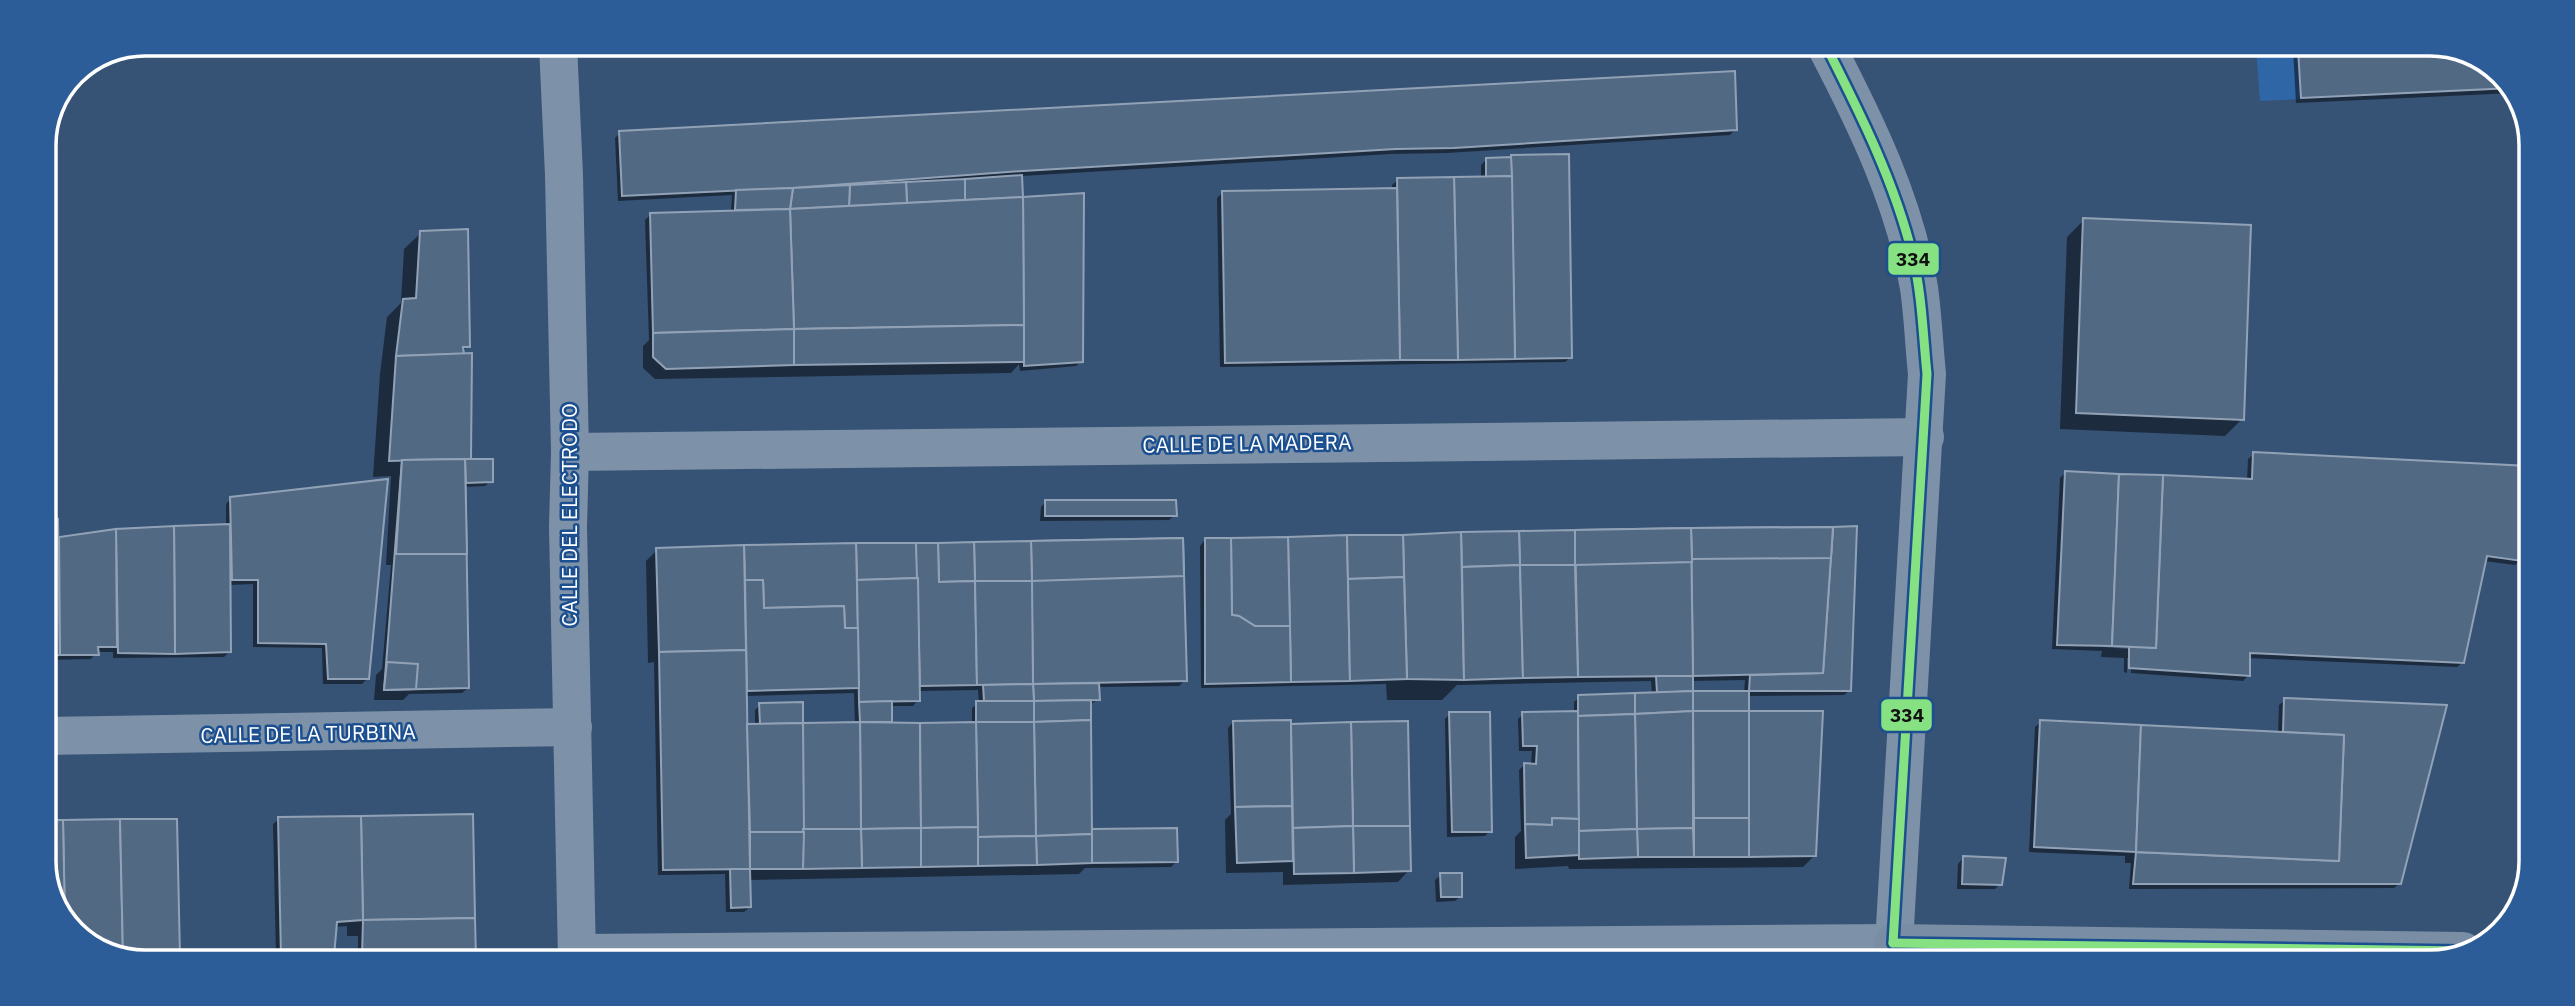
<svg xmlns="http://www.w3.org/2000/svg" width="2575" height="1006" font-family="'IBM Plex Sans',sans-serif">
<rect width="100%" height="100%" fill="#365274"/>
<!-- green -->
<path fill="#2f66a5" d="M2256,49H2463L2510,84L2512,89L2260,101Z"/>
<!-- shadow -->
<g fill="#0007" fill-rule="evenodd">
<path d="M2293,49H2463L2510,84L2514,93L2296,103Z"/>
<path d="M1735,130L1730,135L1447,153L1390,154L1021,176V198L1081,361L1076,366L1020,371L1019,364L1011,373L655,379L643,368V346L649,340L645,220L651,214L731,212L732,195L618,201L615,138L620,133Z"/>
<path d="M1486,160L1571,357L1565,362L1220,367L1217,198L1223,192L1392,190V185L1398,180L1481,179V165Z"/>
<path d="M2084,220L2242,419L2225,436L2060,429L2067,237Z"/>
<path d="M421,233L468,346L462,352L469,458L491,481L485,486L464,487L468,688L462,693L409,694L403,700H374L376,675L382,669L391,565H386L391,476L373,477L380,374L387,317L401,303L404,249Z"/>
<path d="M2254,454L2529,468L2528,525L2521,560L2515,565L2484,561L2463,662L2457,667L2248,658V676L2243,681L2131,673V658H2127V673L2124,672V658L2101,657L2102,651L2052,649L2060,478L2065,473L2247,481L2248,459ZM2103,644L2132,645L2129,649L2103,647Z"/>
<path d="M231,498L367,679L362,684H323L322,648L253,647V584L230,585V651L224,657L113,658V652H96L91,659L44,660V523L57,521V539L116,531L226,526V504Z"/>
<path d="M1046,502L1175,515L1169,520L1040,521L1041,507Z"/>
<path d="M1833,529L1850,690L1844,695L1747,696V716L1814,856L1803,867L1569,869L1568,866L1515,869V837L1521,831L1519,770L1524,765H1531L1532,751H1519L1518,719L1523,714L1574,713V702L1579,697L1652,694L1651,681L1457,685L1442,700H1387L1386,684L1201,688L1200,546L1205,540L1345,539L1348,537L1461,534ZM1745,680L1744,693H1691V681Z"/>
<path d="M1181,539L1185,680L1179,686L1097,687L1098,700L1089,705L1090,830H1175L1176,862L1171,867L1085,868L1079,874L749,880L750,907L744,912H726L725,874L658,875L654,662L648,663L646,561L657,550ZM978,690L979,703L972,708V724H891L890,706H913L918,700V691ZM854,693L855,724L802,725L760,705L755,710V726H745V696Z"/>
<path d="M2285,700L2400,883L2394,888L2129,889L2131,863H2125V856L2029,852L2035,727L2041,722L2278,734L2279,705Z"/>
<path d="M1450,714L1490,831L1485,836L1447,837L1445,719Z"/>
<path d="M1233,722H1289L1409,870L1398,882L1283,885V872L1226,873L1225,820L1231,814L1228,728Z"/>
<path d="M279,819L475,958L358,957V936H347V926L334,927L333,957H276L273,824Z"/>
<path d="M1963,858L2000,884L1995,889H1957L1958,864Z"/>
<path d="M1441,875L1461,896L1455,901L1436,902L1435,880Z"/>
</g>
<!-- building -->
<g fill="#526984" stroke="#92a2b6" stroke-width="2">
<path d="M2298,49H2463L2510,84L2512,88L2301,98Z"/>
<path d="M1735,71L1737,130L1454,148L1396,149L1023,171L793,188L622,196L619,131Z"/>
<path d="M1569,154L1572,358L1515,359L1511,155Z"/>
<path d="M1511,157L1512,176L1486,177V158Z"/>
<path d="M1022,175L1023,197L965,200V179Z"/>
<path d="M1512,176L1515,359L1458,360L1454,177Z"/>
<path d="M1454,177L1458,360H1400L1397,178Z"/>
<path d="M965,179V200L907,203L906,182Z"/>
<path d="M906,182L907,203L849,206L850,185Z"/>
<path d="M850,185L849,206L790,209L793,188Z"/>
<path d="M793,188L790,209L735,210L736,190Z"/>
<path d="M1397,188L1400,360L1225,363L1222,191Z"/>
<path d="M1084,193L1083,362L1024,366L1023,197Z"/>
<path d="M1023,197L1024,325L794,329L790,209Z"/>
<path d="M790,209L794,329L653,333L650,213Z"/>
<path d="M2083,218L2251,225L2244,420L2076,413Z"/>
<path d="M468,229L470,347H463L464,354L396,356L403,299L416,298L420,231Z"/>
<path d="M1024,325V362L794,365V329Z"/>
<path d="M794,329V365L666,369L653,357V333Z"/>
<path d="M472,353L471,459L389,461L396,356Z"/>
<path d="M2253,452L2529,466L2528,533L2522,561L2487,556L2464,663L2250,653V676L2129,668V646L2156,648L2163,475L2252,479Z"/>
<path d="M465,459L469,688L384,690L402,460Z"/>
<path d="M465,459H493V482L466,483Z"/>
<path d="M465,459L467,554H396L402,460Z"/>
<path d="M2065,471L2119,474L2112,646L2057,645Z"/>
<path d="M2119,474L2163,475L2156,648L2112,646Z"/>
<path d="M388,479L369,679H328L326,644L258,643V580H232L230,497Z"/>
<path d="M1045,500H1176L1177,516H1045Z"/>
<path d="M58,519L60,655L44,656V521Z"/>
<path d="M230,524L231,652L175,654L174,526Z"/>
<path d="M174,526L175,654L118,653L116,529Z"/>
<path d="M1857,526L1851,691H1749L1750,675L1823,673L1833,527Z"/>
<path d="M1833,527L1823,673L1693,676L1691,528Z"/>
<path d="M1833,527L1831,558L1692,559L1691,528Z"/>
<path d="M1691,528L1693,676L1578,677L1575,530Z"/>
<path d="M1691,528L1692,562L1575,565V530Z"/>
<path d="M116,529L117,647H98L99,655H60L59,537Z"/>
<path d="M1575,530V565H1520L1519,531Z"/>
<path d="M1519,531L1520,565L1462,567L1461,532Z"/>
<path d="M1461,532L1464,680L1407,679L1403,535Z"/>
<path d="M1347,535L1350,681L1291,682L1288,537Z"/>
<path d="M1347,535H1403L1404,577L1348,579Z"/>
<path d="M1288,537L1290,626H1255L1239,616L1232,615L1231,538Z"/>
<path d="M1183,538L1187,681L1033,684L1031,541Z"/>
<path d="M1183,538L1184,576L1032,581L1031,541Z"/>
<path d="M1205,538H1231L1232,615L1239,616L1255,626H1290L1291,682L1205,684Z"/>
<path d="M1031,541L1032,581H975L974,542Z"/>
<path d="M974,542L975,581L939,582L938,543Z"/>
<path d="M856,543H916L918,578L857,580Z"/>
<path d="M856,543L858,628H845L844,606L764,608L763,580H745L744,545Z"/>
<path d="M916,543H938L939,582L975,581L977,685L920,686Z"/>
<path d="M744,545L746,650L659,652L656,548Z"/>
<path d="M1520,565L1523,678L1464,680L1462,567Z"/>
<path d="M1520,565H1575L1578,677L1523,678Z"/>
<path d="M1404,577L1407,679L1350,681L1348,579Z"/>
<path d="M918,578L920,701L859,702L857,580Z"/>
<path d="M745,580H763L764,608L844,606L845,628H858L859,688L747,691Z"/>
<path d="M975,581H1032L1033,684L977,685Z"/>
<path d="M746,650L750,869L663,870L659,652Z"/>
<path d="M387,662L418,664L416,689L384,690Z"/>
<path d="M1656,676H1693V691L1657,693Z"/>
<path d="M1099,683L1100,700L1034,701L1033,684Z"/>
<path d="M1033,684L1034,701H984L983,685Z"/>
<rect x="1693" y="691" width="56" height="20"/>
<path d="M1693,691V711L1635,714V693Z"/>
<path d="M1635,693V714L1578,716V695Z"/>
<path d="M2284,698L2447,705L2401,884H2133L2136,852L2339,861L2344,735L2283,732Z"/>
<path d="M1091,700V720L1034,722V701Z"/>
<path d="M892,701V722H860L859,702Z"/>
<rect x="976" y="701" width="58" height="21"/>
<path d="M803,702V723L760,724L759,703Z"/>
<path d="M1578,711L1579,819L1552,818V825L1525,824L1524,763L1536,764L1537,746H1523L1522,712Z"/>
<path d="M1693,711H1749V818H1694Z"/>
<path d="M1693,711V828L1637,829L1635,714Z"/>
<path d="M1749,711H1823L1816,856L1749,857Z"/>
<path d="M1449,712H1490L1492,832H1452Z"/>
<path d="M1635,714L1637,829L1579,831L1578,716Z"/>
<path d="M1091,720L1092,834L1036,836L1034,722Z"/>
<path d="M1291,720L1292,806L1235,807L1233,721Z"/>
<path d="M2040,720L2141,725L2136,852L2034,847Z"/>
<path d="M1408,721L1410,826H1353L1351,722Z"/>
<path d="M860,722L920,723L921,828L861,829Z"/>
<path d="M860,722L861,829H803V723Z"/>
<path d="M976,722H1034L1036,836L978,837Z"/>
<path d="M976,722L978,827L921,828L920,723Z"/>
<path d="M1351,722L1353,826L1293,828L1291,724Z"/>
<path d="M803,723L804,832H750L747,724Z"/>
<path d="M2141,725L2344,735L2339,861L2136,852Z"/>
<path d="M1292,806L1293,861L1237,863L1235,807Z"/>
<path d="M473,814L475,918L363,920L361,816Z"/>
<path d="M361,816L363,920L337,922L334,957H281L278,817Z"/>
<path d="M1552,818L1579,819V855L1526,858L1525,824L1552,825Z"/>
<rect x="1694" y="818" width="55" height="39"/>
<path d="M120,819L123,957H112L65,922L63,820Z"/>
<path d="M120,819H177L180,957H123Z"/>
<path d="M44,820H63L65,922L44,868Z"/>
<path d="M1353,826H1410L1411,871L1354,873Z"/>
<path d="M1353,826L1354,873L1294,874L1293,828Z"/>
<path d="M978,827V866L921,867V828Z"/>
<path d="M921,828V867L862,868L861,829Z"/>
<path d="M1177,828L1178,862L1092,863V829Z"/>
<path d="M1693,828L1694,857H1638L1637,829Z"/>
<path d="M803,829H861L862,868L803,869Z"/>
<path d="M1637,829L1638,857L1579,859V831Z"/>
<path d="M750,832H804L803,869H750Z"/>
<path d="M1092,834V863L1037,865L1036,836Z"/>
<path d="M1036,836L1037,865L978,866V837Z"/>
<path d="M1963,856L2006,858L2002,885L1962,884Z"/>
<path d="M730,869H750L751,907L731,908Z"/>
<path d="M1440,873H1462V897H1441Z"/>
<path d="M475,918L476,958L362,957L363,920Z"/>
</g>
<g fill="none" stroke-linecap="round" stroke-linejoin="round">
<!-- street -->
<g stroke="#7d92a8" stroke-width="38">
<path d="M558,45L564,175L570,452L568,527L577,958"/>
<path d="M1827,48C1866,123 1905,203 1919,288C1923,316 1924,345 1927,374L1893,961"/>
<path d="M570,452L1925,437"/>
<path d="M44,736L573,727"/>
<path d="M577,953L1893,943"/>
</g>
<!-- secondary -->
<path stroke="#798da4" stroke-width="38" d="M1893,943L2463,951"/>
<defs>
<g id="bus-1">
<path d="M1827,48C1861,115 1895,183 1913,257C1922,295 1923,335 1927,374L1893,943"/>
<path d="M1893,943L2463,951"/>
</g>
</defs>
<!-- bus-1 casing -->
<use href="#bus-1" stroke="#1b4f8f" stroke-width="14"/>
<!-- bus-1 -->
<use href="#bus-1" stroke="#86e183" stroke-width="9"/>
</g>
<g text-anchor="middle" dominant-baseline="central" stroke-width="5" stroke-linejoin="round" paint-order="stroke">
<!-- street labels -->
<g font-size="21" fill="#fff" stroke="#1b4f8f">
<text transform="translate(1247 443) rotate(-1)">CALLE DE LA MADERA</text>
<text transform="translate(569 515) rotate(-90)">CALLE DEL ELECTRODO</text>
<text transform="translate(308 733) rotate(-1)">CALLE DE LA TURBINA</text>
</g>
</g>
<!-- crop -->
<path d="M0 0H2575V1006H0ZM145 56H2430A89 89 0 0 1 2519 145V861A89 89 0 0 1 2430 950H145A89 89 0 0 1 56 861V145A89 89 0 0 1 145 56Z" fill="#2d5d98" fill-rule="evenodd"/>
<path fill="none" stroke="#fff" stroke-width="3.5" d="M145 56H2430A89 89 0 0 1 2519 145V861A89 89 0 0 1 2430 950H145A89 89 0 0 1 56 861V145A89 89 0 0 1 145 56Z"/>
<g stroke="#1b4f8f" stroke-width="2.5">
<rect x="1887" y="242" width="53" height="34" rx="7" fill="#86e183"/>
<rect x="1880" y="698" width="53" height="34" rx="7" fill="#86e183"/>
</g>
<g font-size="19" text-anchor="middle" font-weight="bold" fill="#111">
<text x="1913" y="266">334</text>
<text x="1907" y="722">334</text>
</g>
</svg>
